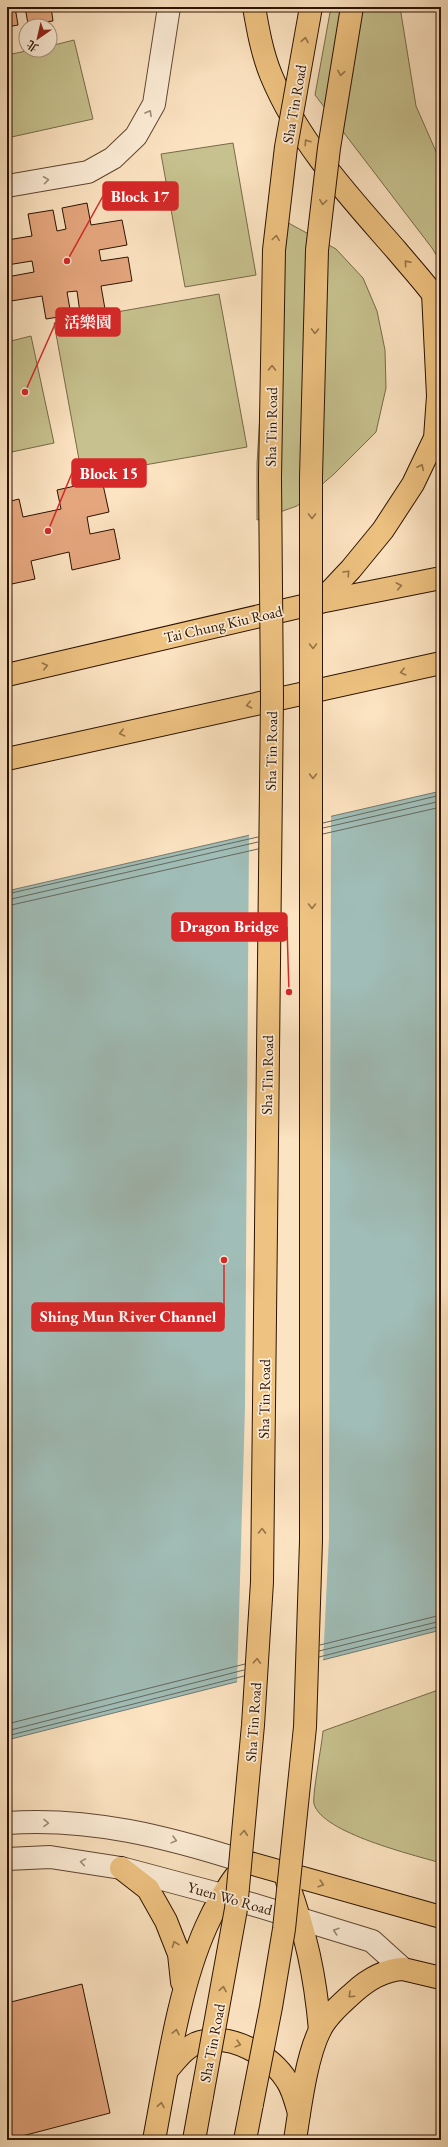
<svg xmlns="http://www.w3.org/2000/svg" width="448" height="2147" font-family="'EB Garamond','Noto Serif TC',serif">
<rect width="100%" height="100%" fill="#fce3c1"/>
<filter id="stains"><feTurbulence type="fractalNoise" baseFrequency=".005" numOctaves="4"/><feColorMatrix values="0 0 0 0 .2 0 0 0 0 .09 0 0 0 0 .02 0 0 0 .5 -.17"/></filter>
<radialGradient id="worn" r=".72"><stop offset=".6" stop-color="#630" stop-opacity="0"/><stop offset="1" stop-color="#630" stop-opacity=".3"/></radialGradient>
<!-- green -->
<g fill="#c6c18e" stroke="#786a48">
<path d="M331,7H400L416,106L441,163V263L432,248L315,95Z"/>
<path d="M74,40L93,119L7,138V55L31,50H50V46Z"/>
<path d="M233,143L256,275L185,287L161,154Z"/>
<path d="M272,214L336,249L363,278L377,311L385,350L386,388L376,432L334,474L297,506L257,520V464Z"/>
<path d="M219,294L247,447L82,476L54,323Z"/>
<path d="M31,336L54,443L7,453V342Z"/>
<path d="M441,1689V1863C414,1855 322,1833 314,1804C312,1796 322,1744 323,1731Z"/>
</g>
<!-- water -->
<path fill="#a0bdb7" stroke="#71796e" d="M441,791V1630L7,1740V891Z"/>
<!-- pier -->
<path fill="#fce3c1" d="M331,815L329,1537L323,1662L237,1684L245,1407L249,833Z"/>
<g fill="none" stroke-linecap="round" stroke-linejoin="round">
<!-- shore -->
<g stroke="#66685c" stroke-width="1">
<path d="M323,823L441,795"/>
<path d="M323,828L441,801"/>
<path d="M323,834L441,807"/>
<path d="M7,894L258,837"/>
<path d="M7,900L258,842"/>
<path d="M7,906L258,849"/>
<path d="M320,1645L441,1615"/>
<path d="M319,1651L441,1621"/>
<path d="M319,1657L441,1626"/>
<path d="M7,1724L245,1664"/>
<path d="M7,1731L244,1670"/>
<path d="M7,1736L244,1676"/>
</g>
</g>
<!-- building -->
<g fill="#e6a77f" stroke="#2b1201">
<path d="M7,7H15L18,25L7,27Z"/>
<path d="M25,7H51L53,21L28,24Z"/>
<path d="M87,203L91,225L122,220L127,245L99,250L101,261L128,257L132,281L101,286L105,309L80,313L77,291L67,292L71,315L46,319L42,296L11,301L7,277L34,272L32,261L7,265V240L32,236L28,214L53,210L57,231L66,229L62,208Z"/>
<path d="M102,480L109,512L87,517L90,534L114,529L120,559L72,570L69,552L31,561L35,579L7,585V502L19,499L23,517L61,509L57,490Z"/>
<path d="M82,1984L110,2113L7,2140V2003Z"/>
</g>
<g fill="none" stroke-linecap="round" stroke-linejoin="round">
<defs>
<g id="minor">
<path d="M7,186L88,172L113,158L136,136L154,104L169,7"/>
<path d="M7,1823C90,1817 168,1837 246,1862"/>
<path d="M7,1859L50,1857L121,1868L222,1895L372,1941L403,1969"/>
</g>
<g id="major">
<path d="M7,675L320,602L441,578"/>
<path d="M7,759L441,663"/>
<path d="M246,1862L441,1917"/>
<path d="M403,1969L441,1978"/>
</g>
<g id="highway">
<path d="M254,7C258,30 262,53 271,75C299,143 349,196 397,251C412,269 428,286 441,305"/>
<path d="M320,602L351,569L383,530L413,484L435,438L438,396L433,293"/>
<path d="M121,1868L148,1889L166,1921L179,1954L182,1982"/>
<path d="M287,1881C306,1934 315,1974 320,2030"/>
<path d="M168,2069C177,2059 186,2046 200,2042C231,2033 271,2055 287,2081C293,2090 296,2103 299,2113"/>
<path d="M154,2140C167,2072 178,1990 206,1927C216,1904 229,1884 244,1865"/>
<path d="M194,2140L202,2096"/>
<path d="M245,2140L252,2104"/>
<path d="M295,2140C300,2108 306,2058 320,2030C327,2016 341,2004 353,1993C367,1980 383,1970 403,1969"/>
</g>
</defs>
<!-- minor casing -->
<use href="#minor" stroke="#5f4631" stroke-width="24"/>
<!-- major casing -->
<use href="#major" stroke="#2b1201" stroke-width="24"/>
<!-- highway casing -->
<use href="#highway" stroke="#2b1201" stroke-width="24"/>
<!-- minor -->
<use href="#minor" stroke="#fdedd7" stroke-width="22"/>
<!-- major -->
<use href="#major" stroke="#eec280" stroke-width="22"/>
<!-- highway -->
<use href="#highway" stroke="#eec280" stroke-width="22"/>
<defs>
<g id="highway-bridge">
<path d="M202,2096L236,1909L253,1725L262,1582L272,698L270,477L274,250L286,147L311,7"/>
<path d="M252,2104L271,2007L284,1929L305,1727L311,1541V477L317,250L329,148L352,7"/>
</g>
</defs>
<!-- highway-bridge casing -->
<use href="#highway-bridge" stroke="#2b1201" stroke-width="24" stroke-linecap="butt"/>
<!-- highway-bridge -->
<use href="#highway-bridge" stroke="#eec280" stroke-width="22"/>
</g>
<!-- one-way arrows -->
<defs><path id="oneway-chevron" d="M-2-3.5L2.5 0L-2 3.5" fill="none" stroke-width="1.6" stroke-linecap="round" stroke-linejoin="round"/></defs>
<g stroke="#967347">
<use href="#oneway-chevron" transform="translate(305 40) rotate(-80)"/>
<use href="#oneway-chevron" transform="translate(341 73) rotate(99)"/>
<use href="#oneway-chevron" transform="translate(307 142) rotate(-124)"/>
<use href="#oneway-chevron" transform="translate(323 202) rotate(97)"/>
<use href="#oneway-chevron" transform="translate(276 238) rotate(-83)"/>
<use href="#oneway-chevron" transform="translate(407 263) rotate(-131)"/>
<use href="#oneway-chevron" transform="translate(315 331) rotate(91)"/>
<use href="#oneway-chevron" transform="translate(272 368) rotate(-89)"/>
<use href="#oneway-chevron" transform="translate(421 467) rotate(-64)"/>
<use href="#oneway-chevron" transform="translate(312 516) rotate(90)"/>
<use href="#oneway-chevron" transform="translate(347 573) rotate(-47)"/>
<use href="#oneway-chevron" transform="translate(399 586) rotate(-11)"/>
<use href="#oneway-chevron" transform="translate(313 646) rotate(90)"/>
<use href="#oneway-chevron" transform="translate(45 666) rotate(-13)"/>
<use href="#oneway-chevron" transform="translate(403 672) rotate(167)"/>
<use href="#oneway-chevron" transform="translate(249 705) rotate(168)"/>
<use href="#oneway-chevron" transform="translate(122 733) rotate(167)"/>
<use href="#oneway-chevron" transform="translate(313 776) rotate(90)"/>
<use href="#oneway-chevron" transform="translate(312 906) rotate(90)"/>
<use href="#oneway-chevron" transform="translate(262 1531) rotate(-89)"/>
<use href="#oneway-chevron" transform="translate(257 1661) rotate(-87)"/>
<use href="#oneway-chevron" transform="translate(244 1833) rotate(-85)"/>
<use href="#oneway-chevron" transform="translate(321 1884) rotate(16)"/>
<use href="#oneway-chevron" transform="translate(175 1944) rotate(-111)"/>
<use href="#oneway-chevron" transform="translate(223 1989) rotate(-79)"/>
<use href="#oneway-chevron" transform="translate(351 1995) rotate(137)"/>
<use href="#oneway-chevron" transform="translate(176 2032) rotate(-78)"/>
<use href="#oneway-chevron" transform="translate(238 2044) rotate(15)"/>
<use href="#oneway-chevron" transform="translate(161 2105) rotate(-79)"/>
</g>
<g stroke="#9e8a77">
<use href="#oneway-chevron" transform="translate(149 113) rotate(-61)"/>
<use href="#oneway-chevron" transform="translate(46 180) rotate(-8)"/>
<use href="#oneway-chevron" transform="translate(46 1823) rotate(1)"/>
<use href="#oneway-chevron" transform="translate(174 1840) rotate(15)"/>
<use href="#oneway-chevron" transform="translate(83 1862) rotate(-171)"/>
<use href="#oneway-chevron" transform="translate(336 1931) rotate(-162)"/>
</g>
<g text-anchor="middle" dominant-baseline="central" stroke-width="3.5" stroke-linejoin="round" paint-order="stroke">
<!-- street labels -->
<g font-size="15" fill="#2b1201" stroke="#fdedd7">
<text transform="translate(294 104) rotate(-80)">Sha Tin Road</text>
<text transform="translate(271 427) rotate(-89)">Sha Tin Road</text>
<text transform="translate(223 624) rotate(-13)">Tai Chung Kiu Road</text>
<text transform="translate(271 751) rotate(-89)">Sha Tin Road</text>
<text transform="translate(267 1075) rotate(-89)">Sha Tin Road</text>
<text transform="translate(264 1399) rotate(-89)">Sha Tin Road</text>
<text transform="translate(253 1722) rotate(-86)">Sha Tin Road</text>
<text transform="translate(230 1898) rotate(16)">Yuen Wo Road</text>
<text transform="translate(212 2043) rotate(-79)">Sha Tin Road</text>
</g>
</g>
<!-- callouts -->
<path fill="none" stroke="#d62828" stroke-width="1.5" d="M67 261L103 196M25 392L56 322M48 531L72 473M289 992L287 927M224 1260L224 1317"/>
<g fill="#d62828" stroke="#fdedd7" stroke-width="1.5">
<circle cx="67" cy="261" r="4"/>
<circle cx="25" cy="392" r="4"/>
<circle cx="48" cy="531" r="4"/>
<circle cx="289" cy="992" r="4"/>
<circle cx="224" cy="1260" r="4"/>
</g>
<g fill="#d62828" stroke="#d62828" stroke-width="1.5">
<rect x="103" y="182" width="75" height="28" rx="4"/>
<rect x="56" y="308" width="64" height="28" rx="4"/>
<rect x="72" y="459" width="74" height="28" rx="4"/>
<rect x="172" y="913" width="115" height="28" rx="4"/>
<rect x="32" y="1303" width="192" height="28" rx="4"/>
</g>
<g font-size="16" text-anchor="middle" font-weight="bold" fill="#fff">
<text x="140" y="202">Block 17</text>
<text x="88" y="328">活樂園</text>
<text x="109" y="479">Block 15</text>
<text x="229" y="932">Dragon Bridge</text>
<text x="128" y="1322">Shing Mun River Channel</text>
</g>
<!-- margin -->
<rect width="448" height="2147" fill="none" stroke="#fce3c1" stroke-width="24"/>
<rect x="8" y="8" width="432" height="2131" fill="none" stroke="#2b1201" stroke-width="2"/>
<rect x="12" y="12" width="424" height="2123" fill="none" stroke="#2b1201"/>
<!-- north arrow -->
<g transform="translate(38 38) rotate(214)"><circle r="19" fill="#fdedd7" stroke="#a99581"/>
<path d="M0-3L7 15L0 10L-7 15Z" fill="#8f2418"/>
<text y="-6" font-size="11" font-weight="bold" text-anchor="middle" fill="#2b1201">北</text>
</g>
<rect width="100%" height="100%" filter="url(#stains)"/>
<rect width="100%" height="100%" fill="url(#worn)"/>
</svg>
